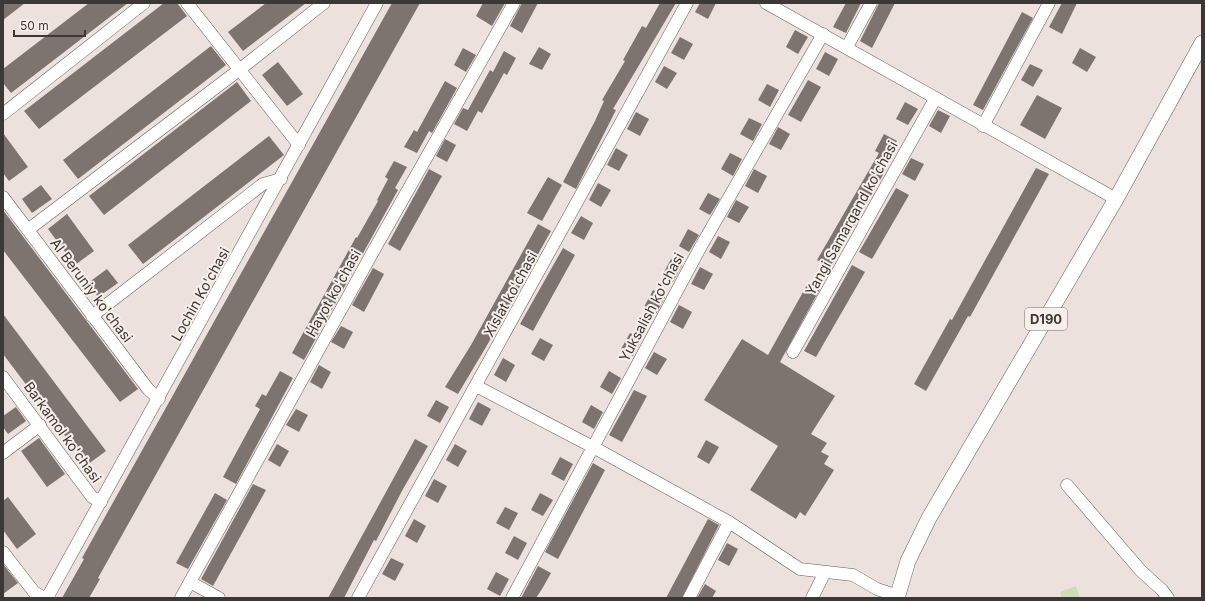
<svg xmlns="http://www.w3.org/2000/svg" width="1205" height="601" font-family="Inter,sans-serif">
<rect width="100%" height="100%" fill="#ece1dd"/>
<!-- green -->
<path fill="#cdddb8" d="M1076,586L1080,598H1062L1060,592Z"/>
<!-- building -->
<g fill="#7d7470">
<path d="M3,3H25L3,20Z"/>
<path d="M89,3H128L11,93L3,83V69Z"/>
<path d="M164,3H177L187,16L39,129L24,111Z"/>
<path d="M266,3H306L243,51L228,32Z"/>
<path d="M392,3H420L98,578L100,579L89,598H62L84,559L82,558Z"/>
<path d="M483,3H505L492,26L476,16Z"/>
<path d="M522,3H538L522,33L510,26Z"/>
<path d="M660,3H676L613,109L616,110L576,189L563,182L595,121L604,101L602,100L625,61L623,60L642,26L646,28Z"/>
<path d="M700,3H716L708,19L695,12Z"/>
<path d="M846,3H861L846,33L833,27Z"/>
<path d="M879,3H895L872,48L860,41Z"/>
<path d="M1062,3H1077L1062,34L1049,27Z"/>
<path d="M1022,12L1033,18L983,110L973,105Z"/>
<path d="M795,30L808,37L798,54L786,47Z"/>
<path d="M680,37L693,44L684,60L671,53Z"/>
<path d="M211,46L226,65L78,179L63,160Z"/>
<path d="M539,47L551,54L542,70L529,64Z"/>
<path d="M463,48L476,55L466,72L454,65Z"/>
<path d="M1080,48L1096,57L1087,72L1072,63Z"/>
<path d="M504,51L516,58L507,75L504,73L482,113L478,111L467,131L454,124L463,108L468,110L490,70L493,72Z"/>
<path d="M825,52L838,59L829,76L816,69Z"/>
<path d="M278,62L303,94L287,106L262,75Z"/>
<path d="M1030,64L1043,70L1033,87L1021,80Z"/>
<path d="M664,66L677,73L667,89L655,82Z"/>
<path d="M808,80L821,87L801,122L788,115Z"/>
<path d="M445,81L457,88L432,133L429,131L417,153L404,147L414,130L417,132Z"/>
<path d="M237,82L251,101L104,215L89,196Z"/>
<path d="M767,84L779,90L770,107L758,100Z"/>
<path d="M1037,95L1062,108L1045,139L1020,125Z"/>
<path d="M905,102L918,109L908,125L896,119Z"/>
<path d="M938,110L950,116L941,133L929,126Z"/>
<path d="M636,112L649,119L640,136L627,129Z"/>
<path d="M749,118L762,124L753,141L740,134Z"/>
<path d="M778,127L790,134L781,150L769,144Z"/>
<path d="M3,133L28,167L9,181L3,173Z"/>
<path d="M884,134L897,141L884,164L888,166L830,267L817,260L879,153L875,151Z"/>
<path d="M269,136L284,155L143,264L128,245Z"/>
<path d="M445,139L456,145L447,162L436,156Z"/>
<path d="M616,148L628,155L619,171L607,165Z"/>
<path d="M730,153L742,159L733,176L721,169Z"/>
<path d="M911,158L924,164L915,181L902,174Z"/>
<path d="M394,161L407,167L395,188L398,190L304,360L292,353L356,237L357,238L378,201L377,200L388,179L385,177Z"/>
<path d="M1036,168L1049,174L970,317L968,316L926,391L914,384L950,319L952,320Z"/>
<path d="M429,169L442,176L400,251L388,244Z"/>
<path d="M754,169L767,176L758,193L745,186Z"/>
<path d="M548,177L562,185L542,221L527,213Z"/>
<path d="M598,183L611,190L601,207L589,200Z"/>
<path d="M41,185L52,199L32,213L22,199Z"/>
<path d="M896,188L909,195L872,259L859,252Z"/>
<path d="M708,193L720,199L710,215L699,209Z"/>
<path d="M736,200L749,207L739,223L727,217Z"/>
<path d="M3,210L138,389L120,402L3,250Z"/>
<path d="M67,214L94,251L75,265L48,229Z"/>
<path d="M581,216L593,223L584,240L571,233Z"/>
<path d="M538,224L551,231L486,347L458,394L445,387L471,345Z"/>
<path d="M688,229L699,235L689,252L679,246Z"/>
<path d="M718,236L730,242L721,259L709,252Z"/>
<path d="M563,248L575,255L533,331L520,324Z"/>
<path d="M671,259L682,265L673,282L662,276Z"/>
<path d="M852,265L865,272L816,357L804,351Z"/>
<path d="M700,267L713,274L704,290L691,284Z"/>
<path d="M373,268L384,274L364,312L352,305Z"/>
<path d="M107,269L118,283L98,297L88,283Z"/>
<path d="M808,283L820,289L780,362L835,396L811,434L827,443L821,452L829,456L824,464L834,470L805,516L800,512L796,519L750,490L778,446L704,400L742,339L768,355Z"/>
<path d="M653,290L665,297L656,314L644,307Z"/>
<path d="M679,305L692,312L683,329L670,322Z"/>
<path d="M3,314L106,451L87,465L3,354Z"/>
<path d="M341,326L353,332L344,349L331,342Z"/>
<path d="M630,333L642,339L633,356L621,349Z"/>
<path d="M540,338L553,345L544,361L531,354Z"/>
<path d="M654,352L667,359L657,375L645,368Z"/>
<path d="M503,358L515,365L506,382L494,375Z"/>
<path d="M319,365L331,372L322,389L310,382Z"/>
<path d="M280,371L293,378L236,484L223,477L260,409L255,406L262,394L266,396Z"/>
<path d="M609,371L621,378L612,394L600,387Z"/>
<path d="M634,390L647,396L622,442L609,435Z"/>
<path d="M436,400L449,407L440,423L427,416Z"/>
<path d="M478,402L491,409L482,426L469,419Z"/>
<path d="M591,405L603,412L594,429L582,422Z"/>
<path d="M16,407L26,421L8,434L3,427V416Z"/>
<path d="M296,409L308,415L299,432L286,425Z"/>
<path d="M39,438L65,474L47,487L21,451Z"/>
<path d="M415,439L428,446L403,489L376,541L374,540L344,598H328Z"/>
<path d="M706,440L719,447L709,464L697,457Z"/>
<path d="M277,444L289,451L280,467L268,460Z"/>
<path d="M455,444L467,451L458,467L446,460Z"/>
<path d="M560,457L573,464L564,481L551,474Z"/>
<path d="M593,463L605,470L558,559L545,552Z"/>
<path d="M434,479L447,486L438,503L425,496Z"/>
<path d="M253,484L266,490L213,586L201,579Z"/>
<path d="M215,493L227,500L188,569L176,563Z"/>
<path d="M540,493L553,500L543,516L531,510Z"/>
<path d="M8,497L36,534L17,549L3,530V501Z"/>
<path d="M505,507L518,513L509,530L496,523Z"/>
<path d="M414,519L426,526L417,543L405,536Z"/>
<path d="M708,519L719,525L682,598H666Z"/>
<path d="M514,536L527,543L518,560L505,553Z"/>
<path d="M727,543L738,549L729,566L718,560Z"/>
<path d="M391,558L404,564L395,581L382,574Z"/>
<path d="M3,564L18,583L3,594Z"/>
<path d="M538,566L551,573L542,589L536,598H521Z"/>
<path d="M496,572L509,579L500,596L487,589Z"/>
<path d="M705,584L716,591L712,598H697Z"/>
</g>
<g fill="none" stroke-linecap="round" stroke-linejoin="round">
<defs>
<g id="minor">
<path d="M187,3L299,145"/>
<path d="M766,3L1116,199"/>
<path d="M847,47L871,3"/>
<path d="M3,114L144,3"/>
<path d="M983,126L1049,3"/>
<path d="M3,197L148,389L159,399"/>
<path d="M29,229L239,70L324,3"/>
<path d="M92,316L263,184L281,179"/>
<path d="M793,352L935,99"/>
<path d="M3,377L92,497L101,502"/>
<path d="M476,386L593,447L729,522L800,569L853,575L877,589L898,596"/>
<path d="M3,453L40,425"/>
<path d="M1067,485L1141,571L1162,590L1168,598"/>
<path d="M3,552L34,592L44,598"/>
<path d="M190,582L219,598"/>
<path d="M47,598L377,3"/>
<path d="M181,598L374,250L514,3"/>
<path d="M358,598L687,3"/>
<path d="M512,598L700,248L823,34"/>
<path d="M689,598L729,522"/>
<path d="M812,598L825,572"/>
</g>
<path id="major" d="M897,598L908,561L929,518L1116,199L1202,43"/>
</defs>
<!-- minor casing -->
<use href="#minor" stroke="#665d59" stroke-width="13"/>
<!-- major casing -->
<use href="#major" stroke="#665d59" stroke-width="16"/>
<!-- minor -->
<use href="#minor" stroke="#fff" stroke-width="12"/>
<!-- major -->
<use href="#major" stroke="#fff" stroke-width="15"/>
</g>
<g text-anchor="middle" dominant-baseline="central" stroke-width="4" stroke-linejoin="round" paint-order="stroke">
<!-- shield labels -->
<rect fill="#f9efea" stroke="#756f6c" stroke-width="1" x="1025" y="308" width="42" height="22" rx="3"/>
<g font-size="13" font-weight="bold" fill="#3c3836">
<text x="1046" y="319">D190</text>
</g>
<!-- street labels -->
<g font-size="14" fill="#3c3836" stroke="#f9efea">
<text transform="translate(851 218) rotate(-61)">Yangi Samarqand ko'chasi</text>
<text transform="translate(92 290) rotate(53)">Al Beruniy ko'chasi</text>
<text transform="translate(333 293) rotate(-61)">Hayot ko'chasi</text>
<text transform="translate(200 294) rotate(-61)">Lochin Ko'chasi</text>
<text transform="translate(510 294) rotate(-61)">Xislat ko'chasi</text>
<text transform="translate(651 307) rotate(-62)">Yuksalish ko'chasi</text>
<text transform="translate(63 432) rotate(54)">Barkamol ko'chasi</text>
</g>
</g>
<!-- border -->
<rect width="1205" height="601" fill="none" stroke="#3c3836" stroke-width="8"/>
<!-- scale -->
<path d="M14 30v6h71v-6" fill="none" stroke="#3c3836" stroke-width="2"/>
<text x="20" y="30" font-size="12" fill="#3c3836" stroke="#f9efea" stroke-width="3" paint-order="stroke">50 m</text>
</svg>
